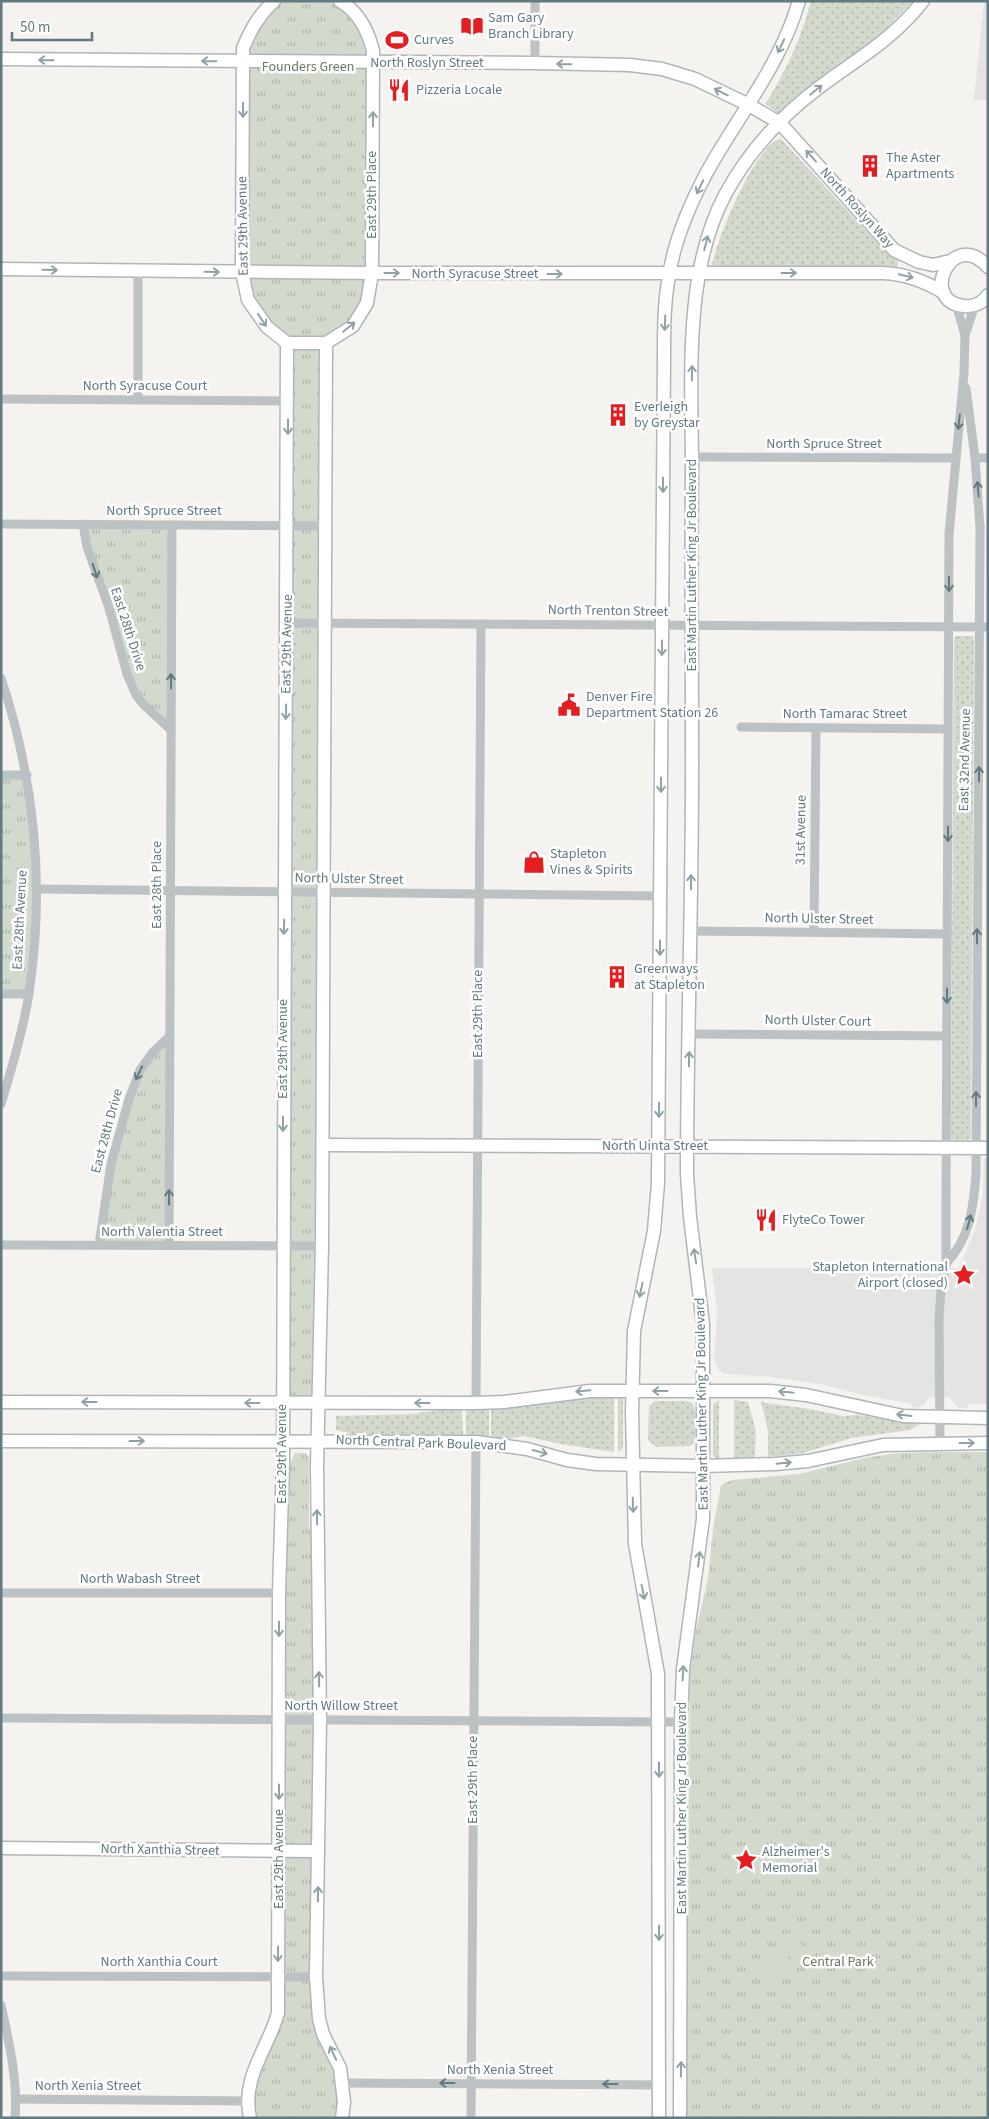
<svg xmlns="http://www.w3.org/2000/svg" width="989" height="2119" font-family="'Source Sans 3',sans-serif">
<defs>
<pattern id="grass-dots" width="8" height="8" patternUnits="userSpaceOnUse" patternTransform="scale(1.25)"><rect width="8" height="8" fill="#d4d9ce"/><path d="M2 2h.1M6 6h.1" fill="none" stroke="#afb5ad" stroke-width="1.8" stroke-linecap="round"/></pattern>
<pattern id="park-tufts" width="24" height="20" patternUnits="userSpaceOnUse" patternTransform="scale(1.25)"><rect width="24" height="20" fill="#d4d9ce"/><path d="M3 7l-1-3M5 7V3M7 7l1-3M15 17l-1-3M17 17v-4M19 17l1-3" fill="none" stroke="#afb5ad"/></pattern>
</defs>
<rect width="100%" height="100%" fill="#f4f3ef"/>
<!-- built -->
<g fill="#e4e4e3">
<path d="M984,1H988V100H974Z"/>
<path d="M984,1158H988V1404H970L966,1408H958L949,1397H929L924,1405L914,1408L910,1403L868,1396L821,1384L763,1376L725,1374L718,1370L714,1358L717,1311L712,1268H959L975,1230L983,1194Z"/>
</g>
<!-- grass -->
<g fill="url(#grass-dots)">
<path d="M811,1H913L877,38L816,81L778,113L765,104C786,72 801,38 811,1Z"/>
<path d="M779,139L782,140L884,250L899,259L897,268L848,269L714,267L712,265C717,239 754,148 779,139Z"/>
<path d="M956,636H972L974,638L971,1138L969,1140H953L951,1138L954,638Z"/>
<path d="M618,1394L623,1398V1448L618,1452Z"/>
<path d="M614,1395V1452L561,1444L524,1436L508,1439L491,1437V1409L570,1397Z"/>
<path d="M719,1400V1459H716L713,1455V1404Z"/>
<path d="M734,1400L748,1402L756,1431L755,1457L734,1458Z"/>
<path d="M655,1401H686L692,1403C697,1413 698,1437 691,1446L656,1447L648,1440L649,1406Z"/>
<path d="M761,1402L810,1409L843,1416L858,1415L920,1424L910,1430L851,1438L803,1453L768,1457V1430Z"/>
<path d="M445,1409L462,1410L463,1435L353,1434L336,1430V1416L412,1414Z"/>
<path d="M489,1409V1436L466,1435V1410Z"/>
</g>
<!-- park -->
<g fill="url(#park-tufts)">
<path d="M274,1H340L369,34L372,273L353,326L326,343L318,1403H282L287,343L248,300L249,33Z"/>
<path d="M83,524L172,525L171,730L136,695Z"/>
<path d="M1,775H27L38,889L29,994H1Z"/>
<path d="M170,1036L169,1245H99L106,1189L140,1070Z"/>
<path d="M943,1452H988V2118H686L690,1674L695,1635L708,1578L713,1529L721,1485L732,1480L799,1474L864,1458L899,1453Z"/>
<path d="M295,1453H305L309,1458V1525L314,1558V1708L320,1720L316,1977L331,2050L342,2118H250L248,2101L273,2032L278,1977L287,1485L290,1463Z"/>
</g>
<!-- garden -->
<g fill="#d4d9ce">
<path d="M795,1928L799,1932L766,1962L762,1958Z"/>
<path d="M798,1940L802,1945L769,1975L765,1970Z"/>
<path d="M801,1952L805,1957L772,1987L768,1983Z"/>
</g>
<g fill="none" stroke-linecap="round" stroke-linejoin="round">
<defs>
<g id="secondary">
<path d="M274,1C259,15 251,29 243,48L242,272L248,300L267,327L287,343"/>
<path d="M1,59L535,63L630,65L662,69L695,79L749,105L780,123L894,250L919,262L933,265L950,261"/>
<path d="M988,267C952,226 918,302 964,306C974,307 983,303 988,295"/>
<path d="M1,269L372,273H883C906,274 925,281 944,293"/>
<path d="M287,343H326L353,326L367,303L372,273L373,51C368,30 359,12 340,1"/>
<path d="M326,343L322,1246L317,1466L320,1720L316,1977L319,2019L323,2034L340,2068L344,2102L342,2118"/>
<path d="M323,1145L988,1148"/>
<path d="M1,1402L476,1403L504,1402L590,1391H770L806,1395L903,1416L988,1418"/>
<path d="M1,1441L476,1442L527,1449L567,1460L596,1464L703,1466L775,1464L808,1461L883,1445L988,1443"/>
<path d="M1,1848L318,1851"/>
<path d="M250,2118C241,2077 268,2049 278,2013L279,1593L283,1460L287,343"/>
<path d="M659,2118L658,1674L635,1544L632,1413L634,1331L654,1231L658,1183L664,356C664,329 664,302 669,276C674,241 690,204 707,172C738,116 781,64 799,1"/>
<path d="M680,2118L681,1722L683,1669L703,1519V1324L690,1217L687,1174C687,1028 693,882 692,736C692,647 691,558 692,469C692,382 683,273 725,195C748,152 782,115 821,86C860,57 892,40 923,1"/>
</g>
</defs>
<!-- secondary casing -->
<use href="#secondary" stroke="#aeb6b8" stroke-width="15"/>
<!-- street -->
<g stroke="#bcc2c4" stroke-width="9">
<path d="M535,63V1"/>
<path d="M965,335L975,305"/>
<path d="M1,399L288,401"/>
<path d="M138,400V271"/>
<path d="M692,457L956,458"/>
<path d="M975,458H988"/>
<path d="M1,524L326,526"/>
<path d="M83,524L87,547L109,608L127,674L136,695L143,704L171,730"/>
<path d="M288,623L988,627"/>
<path d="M1,678C35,781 45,887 29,993C23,1031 12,1067 1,1104"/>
<path d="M741,727L948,729"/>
<path d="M1,775H27"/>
<path d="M38,889L660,896"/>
<path d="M691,931L948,934"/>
<path d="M814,932L816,728"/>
<path d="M1,994H29"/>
<path d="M690,1034L947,1036"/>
<path d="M1,1245L322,1246"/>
<path d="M99,1245L111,1164L129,1099L140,1070L153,1052L170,1036"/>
<path d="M169,1245L172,525"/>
<path d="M946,1264C970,1237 973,1210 976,1175L980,527L975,458L966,388"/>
<path d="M476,1403L481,624"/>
<path d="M940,1443L939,1318L941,1290L946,1264V1204L949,534L964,373L965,335L956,304"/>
<path d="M1,1593H279"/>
<path d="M1,1718L681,1722"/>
<path d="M1,1976L316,1977"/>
<path d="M1,2005C9,2042 18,2080 15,2118"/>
<path d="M342,2083L659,2085"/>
<path d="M17,2099L248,2101"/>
<path d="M471,2118L476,1442"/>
</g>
<!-- secondary -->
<use href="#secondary" stroke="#fff" stroke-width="12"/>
</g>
<!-- one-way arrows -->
<defs><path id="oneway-shaft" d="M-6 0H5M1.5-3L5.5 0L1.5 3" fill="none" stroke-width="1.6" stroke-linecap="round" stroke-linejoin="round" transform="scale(1.25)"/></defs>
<g stroke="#91a2a7">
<use href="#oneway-shaft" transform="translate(781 46) rotate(115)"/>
<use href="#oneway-shaft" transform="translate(46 60) rotate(-179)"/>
<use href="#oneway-shaft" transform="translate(209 61) rotate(-179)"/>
<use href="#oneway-shaft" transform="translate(564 64) rotate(-179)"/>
<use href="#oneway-shaft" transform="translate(816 90) rotate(-39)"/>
<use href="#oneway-shaft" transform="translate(721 92) rotate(-154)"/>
<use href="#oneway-shaft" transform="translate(243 110) rotate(90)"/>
<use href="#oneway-shaft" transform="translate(373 119) rotate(-90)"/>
<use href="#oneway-shaft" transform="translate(811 156) rotate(-132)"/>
<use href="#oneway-shaft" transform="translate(700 187) rotate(116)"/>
<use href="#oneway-shaft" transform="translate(706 243) rotate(-76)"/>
<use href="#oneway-shaft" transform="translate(50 270) rotate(1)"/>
<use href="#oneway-shaft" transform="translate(212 272) rotate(1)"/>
<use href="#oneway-shaft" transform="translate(392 273)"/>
<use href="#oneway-shaft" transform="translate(789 273)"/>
<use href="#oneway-shaft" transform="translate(555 274)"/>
<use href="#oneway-shaft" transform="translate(906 276) rotate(14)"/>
<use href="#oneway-shaft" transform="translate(262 320) rotate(56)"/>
<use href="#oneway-shaft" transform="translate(665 323) rotate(92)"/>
<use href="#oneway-shaft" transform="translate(349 327) rotate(-40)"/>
<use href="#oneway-shaft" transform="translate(692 373) rotate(-89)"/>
<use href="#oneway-shaft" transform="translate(288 427) rotate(90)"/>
<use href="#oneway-shaft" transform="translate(663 485) rotate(90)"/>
<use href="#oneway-shaft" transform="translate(662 648) rotate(90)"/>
<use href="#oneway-shaft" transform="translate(286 712) rotate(91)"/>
<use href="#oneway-shaft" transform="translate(661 785) rotate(90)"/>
<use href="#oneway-shaft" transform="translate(691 882) rotate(-90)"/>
<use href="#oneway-shaft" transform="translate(284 927) rotate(92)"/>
<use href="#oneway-shaft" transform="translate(660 948) rotate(90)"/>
<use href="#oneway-shaft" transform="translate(689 1059) rotate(-89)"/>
<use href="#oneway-shaft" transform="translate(659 1110) rotate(90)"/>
<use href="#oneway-shaft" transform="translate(283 1124) rotate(90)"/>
<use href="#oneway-shaft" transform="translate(695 1256) rotate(-99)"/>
<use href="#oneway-shaft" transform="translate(641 1290) rotate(102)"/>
<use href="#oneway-shaft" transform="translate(583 1391) rotate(175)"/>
<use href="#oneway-shaft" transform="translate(660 1391) rotate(-180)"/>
<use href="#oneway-shaft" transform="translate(786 1392) rotate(-174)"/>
<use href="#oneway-shaft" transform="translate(89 1402) rotate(-180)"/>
<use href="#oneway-shaft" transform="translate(252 1403) rotate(-180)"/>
<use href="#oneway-shaft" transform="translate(422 1403) rotate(-180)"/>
<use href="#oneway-shaft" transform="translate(904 1415) rotate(-173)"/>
<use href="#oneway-shaft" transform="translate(137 1441)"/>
<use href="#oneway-shaft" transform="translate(967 1443)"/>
<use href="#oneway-shaft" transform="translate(540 1452) rotate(15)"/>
<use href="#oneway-shaft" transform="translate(784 1463) rotate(-6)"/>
<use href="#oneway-shaft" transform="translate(633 1505) rotate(88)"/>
<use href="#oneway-shaft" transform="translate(317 1517) rotate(-91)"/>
<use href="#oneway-shaft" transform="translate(699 1559) rotate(-83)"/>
<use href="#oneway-shaft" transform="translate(643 1592) rotate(79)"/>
<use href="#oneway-shaft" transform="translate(279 1629) rotate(90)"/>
<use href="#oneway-shaft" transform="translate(683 1673) rotate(-87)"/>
<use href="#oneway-shaft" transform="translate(319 1679) rotate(-91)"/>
<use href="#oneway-shaft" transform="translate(659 1770) rotate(90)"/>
<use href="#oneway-shaft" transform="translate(279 1792) rotate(90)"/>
<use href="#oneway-shaft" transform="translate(318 1894) rotate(-89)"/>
<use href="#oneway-shaft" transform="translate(659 1933) rotate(90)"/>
<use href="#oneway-shaft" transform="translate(278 1954) rotate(91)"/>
<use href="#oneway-shaft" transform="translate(333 2053) rotate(-115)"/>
<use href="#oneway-shaft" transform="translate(681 2069) rotate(-89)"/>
</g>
<g stroke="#627a81">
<use href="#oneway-shaft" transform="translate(959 422) rotate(96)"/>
<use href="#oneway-shaft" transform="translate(978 489) rotate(-95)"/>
<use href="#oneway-shaft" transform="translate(95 571) rotate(72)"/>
<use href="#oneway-shaft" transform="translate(949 584) rotate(90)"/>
<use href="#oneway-shaft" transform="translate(171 681) rotate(-90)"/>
<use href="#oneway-shaft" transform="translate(979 774) rotate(-89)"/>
<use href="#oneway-shaft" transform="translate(948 834) rotate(90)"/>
<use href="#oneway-shaft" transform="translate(977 936) rotate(-90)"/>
<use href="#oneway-shaft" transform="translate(947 996) rotate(90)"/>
<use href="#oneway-shaft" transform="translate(139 1073) rotate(115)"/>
<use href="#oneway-shaft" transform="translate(976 1099) rotate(-90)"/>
<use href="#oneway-shaft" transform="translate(169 1197) rotate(-90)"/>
<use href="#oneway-shaft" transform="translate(969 1222) rotate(-75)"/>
<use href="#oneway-shaft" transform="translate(447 2083) rotate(-180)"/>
<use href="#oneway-shaft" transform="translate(610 2084) rotate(-180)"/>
</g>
<!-- icons -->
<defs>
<symbol id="library-bare" viewBox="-9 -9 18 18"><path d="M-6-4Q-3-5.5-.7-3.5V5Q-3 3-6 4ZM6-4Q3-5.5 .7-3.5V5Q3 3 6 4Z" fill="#e51d1f" stroke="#fff" stroke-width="2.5" paint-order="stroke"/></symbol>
<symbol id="stadium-bare" viewBox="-9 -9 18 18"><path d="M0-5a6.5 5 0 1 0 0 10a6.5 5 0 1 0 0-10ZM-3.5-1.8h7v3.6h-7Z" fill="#e51d1f" stroke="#fff" stroke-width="2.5" paint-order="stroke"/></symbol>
<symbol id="restaurant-bare" viewBox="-9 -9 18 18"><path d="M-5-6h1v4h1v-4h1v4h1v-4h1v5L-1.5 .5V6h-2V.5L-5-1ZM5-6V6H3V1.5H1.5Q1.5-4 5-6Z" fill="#e51d1f" stroke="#fff" stroke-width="2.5" paint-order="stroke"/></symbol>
<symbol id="building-bare" viewBox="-9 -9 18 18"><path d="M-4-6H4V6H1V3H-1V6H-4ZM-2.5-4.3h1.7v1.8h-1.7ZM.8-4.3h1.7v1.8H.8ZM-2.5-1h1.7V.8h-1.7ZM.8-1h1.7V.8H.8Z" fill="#e51d1f" stroke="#fff" stroke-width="2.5" paint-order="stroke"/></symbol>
<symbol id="civic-bare" viewBox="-9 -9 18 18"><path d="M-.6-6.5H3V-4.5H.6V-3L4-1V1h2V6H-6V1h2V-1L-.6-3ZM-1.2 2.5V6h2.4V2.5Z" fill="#e51d1f" stroke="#fff" stroke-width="2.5" paint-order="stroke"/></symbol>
<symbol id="shop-bare" viewBox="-9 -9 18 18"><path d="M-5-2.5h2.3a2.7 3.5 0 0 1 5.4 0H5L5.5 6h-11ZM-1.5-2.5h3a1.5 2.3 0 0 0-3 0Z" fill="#e51d1f" stroke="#fff" stroke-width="2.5" paint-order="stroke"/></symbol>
<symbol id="sight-bare" viewBox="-9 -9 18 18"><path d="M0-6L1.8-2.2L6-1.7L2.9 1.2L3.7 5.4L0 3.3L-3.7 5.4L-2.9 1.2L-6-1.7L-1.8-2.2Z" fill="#e51d1f" stroke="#fff" stroke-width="2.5" paint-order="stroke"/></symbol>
</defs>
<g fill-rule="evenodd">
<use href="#library-bare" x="456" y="10" width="32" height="32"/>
<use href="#stadium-bare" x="381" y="24" width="32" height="32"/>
<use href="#restaurant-bare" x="383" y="74" width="32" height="32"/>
<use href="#building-bare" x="854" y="150" width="32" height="32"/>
<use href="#building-bare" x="602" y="399" width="32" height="32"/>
<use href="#civic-bare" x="553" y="689" width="32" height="32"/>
<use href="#shop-bare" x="518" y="846" width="32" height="32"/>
<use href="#building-bare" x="601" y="961" width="32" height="32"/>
<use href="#restaurant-bare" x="750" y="1204" width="32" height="32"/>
<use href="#sight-bare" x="948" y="1259" width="32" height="32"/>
<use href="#sight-bare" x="730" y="1844" width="32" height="32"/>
</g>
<g text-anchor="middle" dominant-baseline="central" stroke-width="5" stroke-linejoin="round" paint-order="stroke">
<!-- poi labels -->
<g font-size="14" fill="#627a81" stroke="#fff" text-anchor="start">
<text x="488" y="18">Sam Gary<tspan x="488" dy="16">Branch Library</tspan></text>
<text x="414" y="40">Curves</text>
<text x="416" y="90">Pizzeria Locale</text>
<text x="886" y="158">The Aster<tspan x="886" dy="16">Apartments</tspan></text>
<text x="634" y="407">Everleigh<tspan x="634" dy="16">by Greystar</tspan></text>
<text x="586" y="697">Denver Fire<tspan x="586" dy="16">Department Station 26</tspan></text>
<text x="550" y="854">Stapleton<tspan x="550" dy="16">Vines &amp; Spirits</tspan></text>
<text x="634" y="969">Greenways<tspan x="634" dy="16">at Stapleton</tspan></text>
<text x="782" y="1220">FlyteCo Tower</text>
<text x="948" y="1267" text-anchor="end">Stapleton International<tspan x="948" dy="16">Airport (closed)</tspan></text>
<text x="762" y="1852">Alzheimer's<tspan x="762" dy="16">Memorial</tspan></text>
</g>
<!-- street labels -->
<g font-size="14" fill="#627a81" stroke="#fff">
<text x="427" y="63">North Roslyn Street</text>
<text transform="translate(372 195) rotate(-90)">East 29th Place</text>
<text transform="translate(857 208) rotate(48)">North Roslyn Way</text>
<text transform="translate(243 226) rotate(-91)">East 29th Avenue</text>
<text x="475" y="274">North Syracuse Street</text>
<text x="145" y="386">North Syracuse Court</text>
<text x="824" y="444">North Spruce Street</text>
<text x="164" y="511">North Spruce Street</text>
<text transform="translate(692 565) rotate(-90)">East Martin Luther King Jr Boulevard</text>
<text transform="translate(608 611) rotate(1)">North Trenton Street</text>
<text transform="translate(128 629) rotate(72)">East 28th Drive</text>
<text transform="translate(287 644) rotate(-89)">East 29th Avenue</text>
<text x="845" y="714">North Tamarac Street</text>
<text transform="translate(965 760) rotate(-89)">East 32nd Avenue</text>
<text transform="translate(801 830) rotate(-89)">31st Avenue</text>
<text transform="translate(349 879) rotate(1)">North Ulster Street</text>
<text transform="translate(157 885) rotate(-90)">East 28th Place</text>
<text transform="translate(819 919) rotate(1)">North Ulster Street</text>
<text transform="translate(20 920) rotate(-87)">East 28th Avenue</text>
<text transform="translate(478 1014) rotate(-90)">East 29th Place</text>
<text transform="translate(818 1021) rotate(1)">North Ulster Court</text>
<text transform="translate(283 1049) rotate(-90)">East 29th Avenue</text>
<text transform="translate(107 1131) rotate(-75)">East 28th Drive</text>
<text x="655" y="1146">North Uinta Street</text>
<text x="162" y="1232">North Valentia Street</text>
<text transform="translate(702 1404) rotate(-91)">East Martin Luther King Jr Boulevard</text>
<text transform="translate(421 1443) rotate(2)">North Central Park Boulevard</text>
<text transform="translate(282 1454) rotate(-90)">East 29th Avenue</text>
<text x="140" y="1579">North Wabash Street</text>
<text x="341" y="1706">North Willow Street</text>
<text transform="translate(473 1780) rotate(-90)">East 29th Place</text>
<text transform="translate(682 1808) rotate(-90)">East Martin Luther King Jr Boulevard</text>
<text transform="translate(160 1850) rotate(1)">North Xanthia Street</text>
<text transform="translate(279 1859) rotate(-90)">East 29th Avenue</text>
<text x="159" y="1962">North Xanthia Court</text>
<text x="500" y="2070">North Xenia Street</text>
<text x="88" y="2086">North Xenia Street</text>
</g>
<!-- park labels -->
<g font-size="14" fill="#6b7861" stroke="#fff">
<text x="308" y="67">Founders Green</text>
<text x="838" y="1962">Central Park</text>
</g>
</g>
<!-- border -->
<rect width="989" height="2119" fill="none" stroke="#627a81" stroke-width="5"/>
<!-- scale -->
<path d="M12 32v8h80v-8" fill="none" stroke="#627a81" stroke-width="2.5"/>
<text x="20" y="32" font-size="15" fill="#627a81" stroke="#ffffff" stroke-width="4" paint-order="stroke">50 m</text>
</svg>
